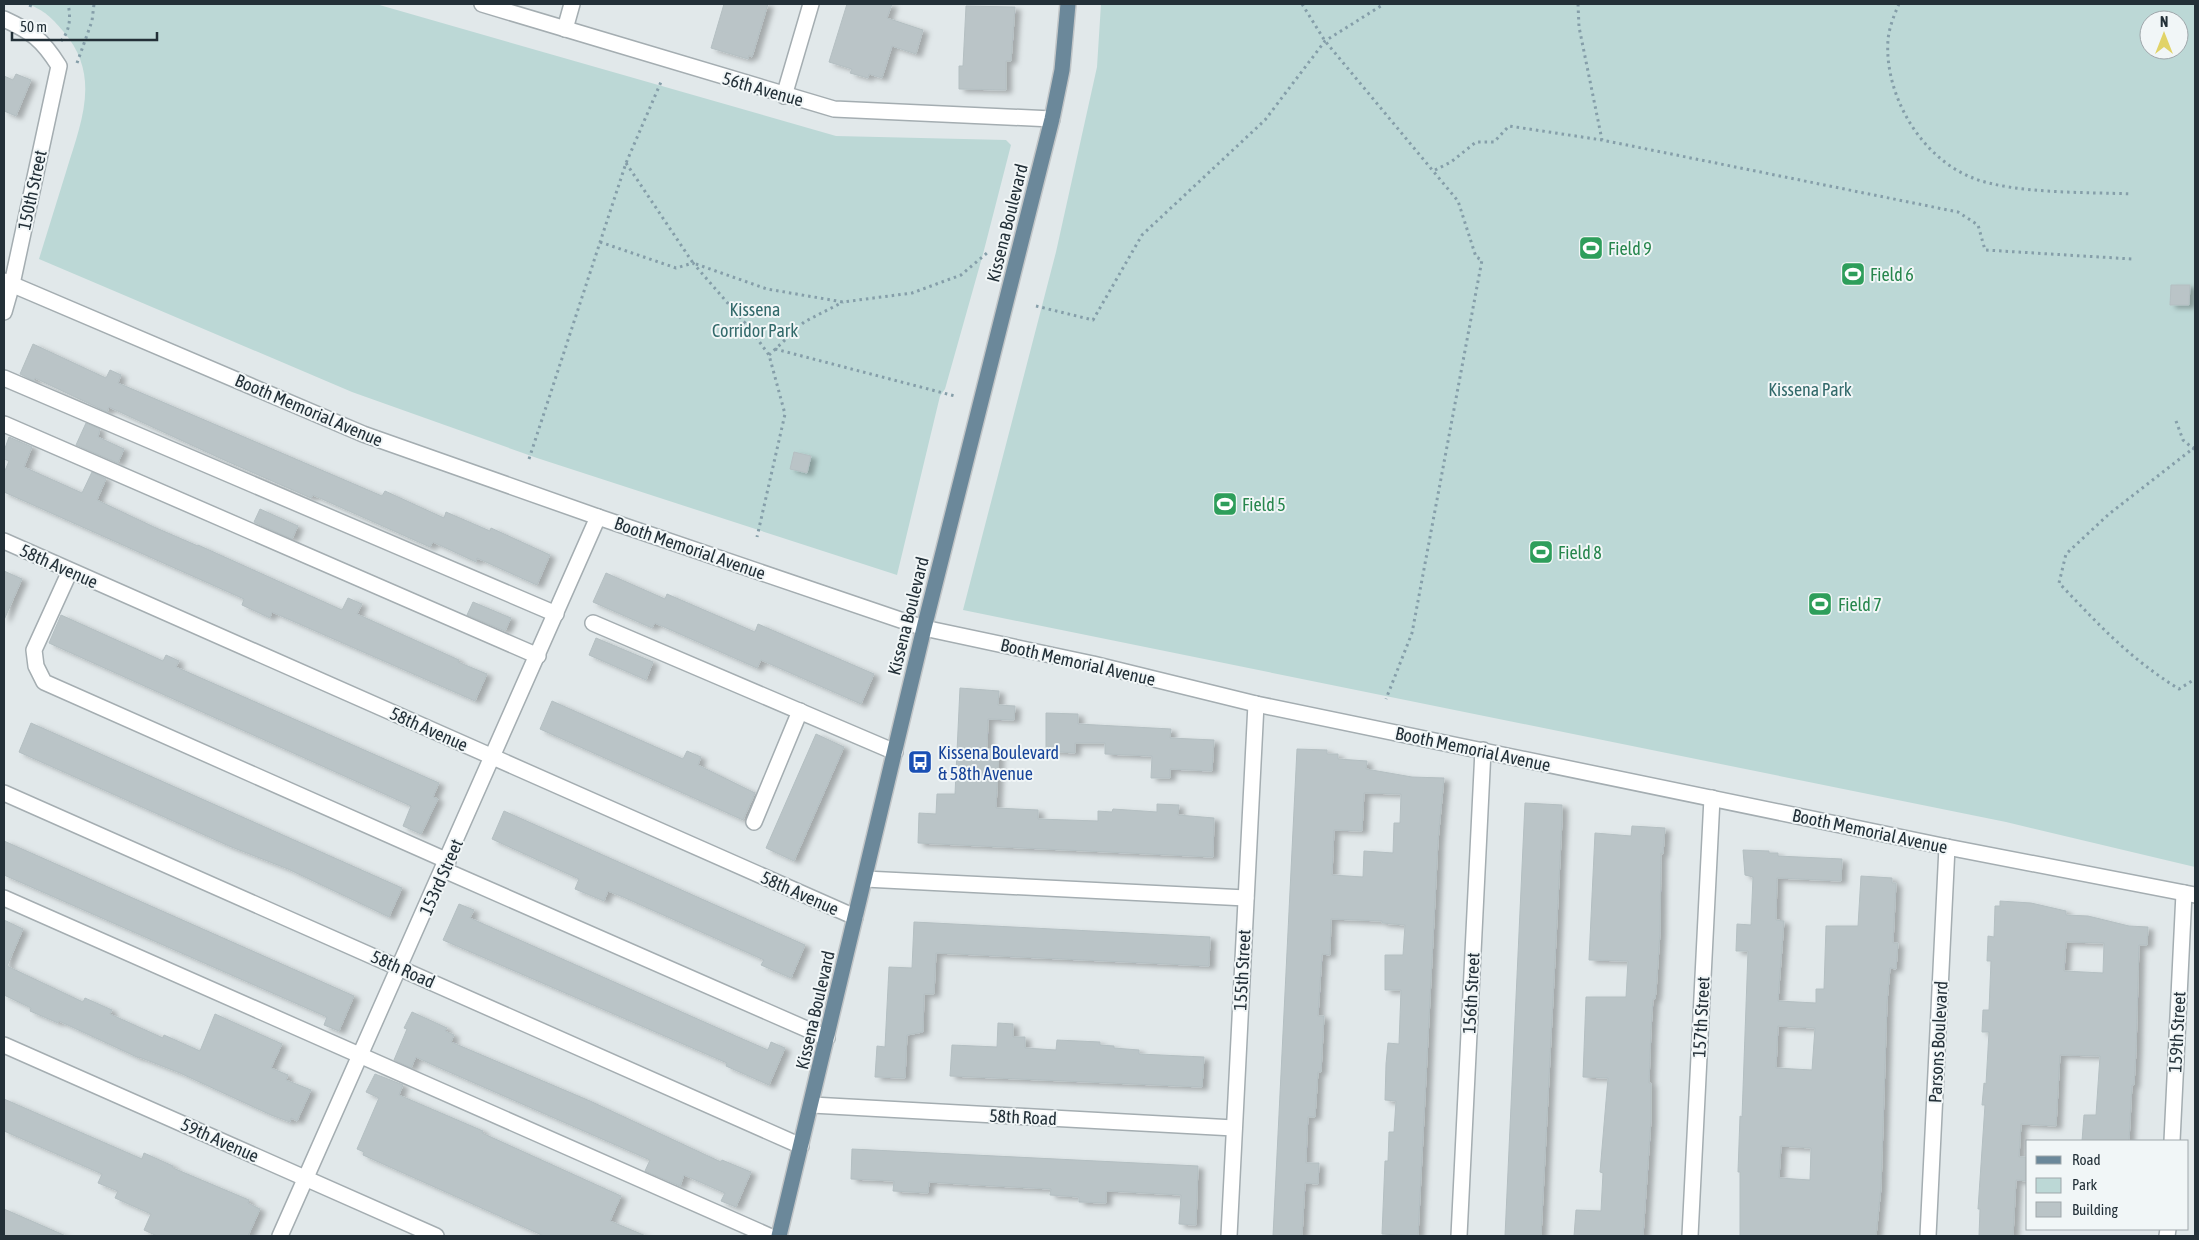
<svg xmlns="http://www.w3.org/2000/svg" width="2199" height="1240" font-family="'Asap Condensed',sans-serif">
<defs>
<filter id="shadow"><feDropShadow dx="5.5" dy="3" stdDeviation="2.5" flood-color="#0004"/></filter>
</defs>
<rect width="100%" height="100%" fill="#e1e8ea"/>
<!-- green -->
<g fill="#bcd8d6" fill-rule="evenodd">
<path d="M28,4H376L836,136L1006,140L1011,145L983,254L945,389L940,396L897,575L537,458L352,392L39,259C48,230 57,201 66,172C81,122 102,76 63,31C51,17 45,11 28,4Z"/>
<path d="M1101,4H2195V867L2006,822L963,610L1056,252L1097,67ZM2149,20H2179V50H2149Z"/>
</g>
<!-- building -->
<g fill="#bac4c7" stroke="#b4bfc2" fill-rule="evenodd" filter="url(#shadow)">
<path d="M724,4H768L752,57L749,55L748,59L711,48Z"/>
<path d="M847,4H892L887,18L923,30L916,54L892,46L882,78L869,74L868,78L850,73L852,69L829,62Z"/>
<path d="M966,6L1015,7L1011,61H1006V90L959,89V66H963Z"/>
<path d="M16,74L31,80L16,116L4,111V76L13,80Z"/>
<path d="M2171,285H2190L2189,305H2170Z"/>
<path d="M33,344L106,378L110,370L121,375L118,383L382,496L385,491L444,518L446,512L490,531L491,528L550,555L537,585L477,558L476,562L433,542L430,547L313,495L311,498L222,459L109,407L107,412L35,378L34,381L20,374Z"/>
<path d="M86,423L100,429L98,437L124,449L118,463L76,445Z"/>
<path d="M9,437L32,447L24,467L82,493L92,472L106,479L97,500L154,527L198,546V545L342,610L348,598L362,604L357,614L459,660L458,662L487,674L475,701L272,612L270,618L242,605L244,599L4,492V473L9,461L4,459V451Z"/>
<path d="M794,452L811,456L807,473L790,469Z"/>
<path d="M260,509L298,526L292,539L254,522Z"/>
<path d="M4,571L22,579L4,620Z"/>
<path d="M606,573L665,599L667,594L755,632L758,624L874,674L861,704L761,660L757,668L655,623L652,628L593,602Z"/>
<path d="M473,602L511,618L505,631L467,615Z"/>
<path d="M61,615L163,661L166,655L179,661L176,667L439,783L433,797L438,799L421,834L403,826L411,806L49,643Z"/>
<path d="M596,638L653,662L646,680L589,655Z"/>
<path d="M960,688L999,691L998,705L1015,706L1014,720L988,719L987,749H999L996,808L1038,810V819L1098,821V811L1112,812L1113,809L1157,812V804L1179,805L1178,815L1214,818L1213,857L918,843L919,813L936,814L937,794H955Z"/>
<path d="M552,701L683,759L687,751L701,757L698,765L755,793L743,820L540,729Z"/>
<path d="M1046,713L1078,714V724L1171,729L1170,738L1214,740L1212,771L1170,769V778H1151L1152,756L1105,754V743H1075V753L1046,751Z"/>
<path d="M31,723L402,888L389,917L288,869L229,846L19,752Z"/>
<path d="M816,734L844,747L794,861L766,848Z"/>
<path d="M1297,749L1327,750V754H1338V759L1367,761L1366,769L1412,777L1444,778L1438,841L1418,1236L1382,1234L1385,1161H1388L1389,1132H1394L1396,1101L1385,1100L1386,1064L1388,1043L1399,1044L1401,990H1385V955H1403L1405,925L1382,923V921L1331,919L1330,955L1322,954L1318,1016H1324L1321,1072H1318L1315,1117H1308L1307,1133L1306,1163H1319L1318,1184L1305,1183L1302,1236H1273ZM1364,793L1401,794L1400,823H1394L1393,853L1364,851L1363,877L1332,875L1334,830L1362,831Z"/>
<path d="M1525,803L1562,805V821L1541,1236H1505Z"/>
<path d="M504,811L805,945L791,978L761,965L764,960L623,897L608,891L604,901L575,889L579,879L492,839Z"/>
<path d="M1632,826L1665,828L1663,854L1661,853L1660,933L1656,992L1655,999H1653L1651,1030L1649,1083H1651V1120L1643,1236H1574L1576,1210L1601,1211L1603,1173L1600,1172L1608,1078L1583,1077L1586,997H1626L1628,961L1589,960L1595,833L1631,836Z"/>
<path d="M4,841L354,996L339,1031L324,1025L327,1017L4,875Z"/>
<path d="M1743,850L1769,851V853H1778V856L1842,859L1841,881L1777,878L1776,920L1784,921L1778,1001L1816,1003V989H1824L1826,926H1858L1861,876L1892,878V883H1896L1893,943H1898L1896,969L1890,968L1887,1002L1881,1188L1876,1236H1740V1172H1738L1740,1116L1742,1117L1748,951H1736L1737,924L1751,925L1753,877L1745,875ZM1778,1026L1815,1028L1812,1070L1776,1068ZM1781,1146L1811,1148L1810,1180L1779,1178Z"/>
<path d="M2000,901L2031,903L2066,911V915L2088,916L2129,926L2148,927L2147,945H2139L2136,1051L2134,1085H2132L2129,1141H2082L2084,1115H2096L2100,1056L2060,1055L2056,1126L2021,1124L2019,1157H2027L2028,1181L2016,1180L2013,1236H1979L1980,1209H1978L1985,1105H1982L1984,1083L1986,1084L1989,1032H1982L1983,1010H1989L1991,961H1987L1988,936L1994,937L1995,906H2000ZM2066,942L2104,943L2103,973L2064,971Z"/>
<path d="M459,904L474,910L470,918L738,1037L768,1050L771,1042L785,1048L769,1085L726,1066L727,1063L443,940Z"/>
<path d="M4,920L23,929L7,966L83,1002L85,998L112,1010L110,1014L163,1038L164,1035L200,1051L215,1014L282,1044L271,1068L288,1075L286,1080L311,1090L297,1121L291,1118L290,1122L271,1115L180,1073L139,1057V1058L59,1021L58,1023L30,1011L31,1008L4,995Z"/>
<path d="M914,922L1210,937L1209,966L936,953L934,994H924L923,1032L907,1035L905,1078L875,1077L877,1046L885,1047L889,967L912,968Z"/>
<path d="M412,1012L447,1028L445,1031L454,1035L451,1042L590,1101L721,1162L722,1160L751,1172L736,1207L721,1201L725,1193L684,1175L680,1186L645,1171L650,1160L431,1064L416,1057L411,1068L394,1060L407,1029L404,1028Z"/>
<path d="M998,1023L1013,1024V1037H1025V1048L1056,1050L1057,1040L1100,1042V1045L1114,1046V1048L1139,1050V1054L1204,1057L1202,1087L950,1076L952,1045L997,1047Z"/>
<path d="M375,1074L403,1085L399,1095L483,1131L482,1133L621,1196L610,1221L646,1236H544L363,1155L364,1152L357,1149L379,1098L366,1092Z"/>
<path d="M4,1099L142,1159L144,1153L173,1166V1168L249,1200L248,1203L260,1209L248,1236H157L144,1230L151,1214L115,1198L118,1191L98,1183L102,1174L4,1131Z"/>
<path d="M852,1149L1198,1166L1196,1225L1179,1224L1181,1195L1109,1191L1106,1192V1203L1079,1202V1197L1050,1195L1051,1189L976,1185L929,1182L928,1193L893,1191L894,1181L851,1179Z"/>
<path d="M4,1209L66,1236H4Z"/>
</g>
<g fill="none" stroke-linecap="round" stroke-linejoin="round">
<defs>
<g id="minor">
<path d="M482,4L834,109L1052,119"/>
<path d="M4,19C32,32 42,39 59,66L12,284L4,312"/>
<path d="M565,29L572,4"/>
<path d="M784,96L811,4"/>
<path d="M4,281L363,434L598,517L924,628L1093,664L1256,704L1947,847L2195,895"/>
<path d="M4,378L556,614"/>
<path d="M4,424L538,656"/>
<path d="M4,541L855,917"/>
<path d="M70,571L34,650L36,666L44,682L448,861"/>
<path d="M593,623L895,752"/>
<path d="M4,793L801,1146"/>
<path d="M754,822L800,711"/>
<path d="M444,870L827,1038"/>
<path d="M865,879L1246,898"/>
<path d="M4,898L769,1236"/>
<path d="M4,1045L436,1236"/>
<path d="M812,1105L1234,1128"/>
<path d="M2172,1141L2184,893"/>
<path d="M280,1236L598,517"/>
<path d="M1229,1236L1256,704"/>
<path d="M1459,1236L1483,750"/>
<path d="M1690,1236L1712,798"/>
<path d="M1928,1236L1947,847"/>
<path d="M2167,1236L2168,1229"/>
</g>
<path id="major" d="M779,1236L924,628L1052,119L1062,70L1068,4"/>
</defs>
<!-- minor casing -->
<use href="#minor" stroke="#a4adb1" stroke-width="18"/>
<!-- major casing -->
<use href="#major" stroke="#c1c5c7" stroke-width="18"/>
<!-- path -->
<g stroke="#859ea9" stroke-width="3" stroke-dasharray="2.5 4" stroke-linecap="butt">
<path d="M1302,4L1325,41L1458,201L1476,257L1482,260L1412,633L1386,699"/>
<path d="M1578,4L1579,27L1602,140"/>
<path d="M1899,4C1894,15 1889,28 1888,40C1884,95 1921,158 1973,178C2013,194 2088,192 2132,194"/>
<path d="M30,7L31,4"/>
<path d="M61,41C70,31 71,17 68,4"/>
<path d="M77,63L92,21L94,4"/>
<path d="M626,163L693,263L767,289L843,302L912,293L961,275L987,253"/>
<path d="M1435,170L1451,162L1476,142H1494L1509,126L1602,140L1958,212L1978,225L1985,250L2132,259"/>
<path d="M600,242L676,268L693,263L751,330L769,355L785,414L757,537"/>
<path d="M1036,306L1093,320L1142,235L1265,120L1325,41L1384,4"/>
<path d="M775,349L955,396"/>
<path d="M769,355L804,322L843,302"/>
<path d="M2176,421L2183,440L2195,450"/>
<path d="M2195,447L2109,514L2066,554L2059,583C2099,625 2129,658 2179,689L2195,679"/>
<path d="M529,459L626,163L661,82"/>
</g>
<!-- minor -->
<use href="#minor" stroke="#fff" stroke-width="15"/>
<!-- major -->
<use href="#major" stroke="#6b889a" stroke-width="15"/>
</g>
<!-- icons -->
<defs>
<symbol id="stadium-square" viewBox="-11 -11 22 22"><rect x="-9" y="-9" width="18" height="18" rx="4" fill="#2e9e5b" stroke="#f1f6f7"/><path d="M0-5a6.5 5 0 1 0 0 10a6.5 5 0 1 0 0-10ZM-3.5-1.8h7v3.6h-7Z" fill="#fff"/></symbol>
<symbol id="bus-square" viewBox="-11 -11 22 22"><rect x="-9" y="-9" width="18" height="18" rx="4" fill="#1a4fb4" stroke="#f1f6f7"/><path d="M-5-6H5V4H4V6H2V4H-2V6H-4V4H-5ZM-3.5-4V0h7V-4ZM-3.5 1.2v1.5H-2V1.2ZM2 1.2v1.5H3.5V1.2Z" fill="#fff"/></symbol>
</defs>
<g fill-rule="evenodd">
<use href="#stadium-square" x="1577" y="234" width="28" height="28"/>
<use href="#stadium-square" x="1839" y="260" width="28" height="28"/>
<use href="#stadium-square" x="1211" y="490" width="28" height="28"/>
<use href="#stadium-square" x="1527" y="538" width="28" height="28"/>
<use href="#stadium-square" x="1806" y="590" width="28" height="28"/>
<use href="#bus-square" x="906" y="748" width="28" height="28"/>
</g>
<g text-anchor="middle" dominant-baseline="central" stroke-width="4" stroke-linejoin="round" paint-order="stroke">
<!-- street labels -->
<g font-size="18" fill="#233038" stroke="#f1f6f7">
<text transform="translate(763 89) rotate(16)">56th Avenue</text>
<text transform="translate(32 190) rotate(-78)">150th Street</text>
<text transform="translate(1007 223) rotate(-76)">Kissena Boulevard</text>
<text transform="translate(309 410) rotate(23)">Booth Memorial Avenue</text>
<text transform="translate(690 548) rotate(19)">Booth Memorial Avenue</text>
<text transform="translate(59 566) rotate(24)">58th Avenue</text>
<text transform="translate(908 616) rotate(-76)">Kissena Boulevard</text>
<text transform="translate(1078 662) rotate(13)">Booth Memorial Avenue</text>
<text transform="translate(429 729) rotate(24)">58th Avenue</text>
<text transform="translate(1473 749) rotate(12)">Booth Memorial Avenue</text>
<text transform="translate(1870 831) rotate(12)">Booth Memorial Avenue</text>
<text transform="translate(441 877) rotate(-66)">153rd Street</text>
<text transform="translate(800 893) rotate(24)">58th Avenue</text>
<text transform="translate(403 969) rotate(24)">58th Road</text>
<text transform="translate(1242 970) rotate(-87)">155th Street</text>
<text transform="translate(1471 993) rotate(-87)">156th Street</text>
<text transform="translate(815 1010) rotate(-77)">Kissena Boulevard</text>
<text transform="translate(1701 1017) rotate(-87)">157th Street</text>
<text transform="translate(2177 1032) rotate(-87)">159th Street</text>
<text transform="translate(1938 1042) rotate(-87)">Parsons Boulevard</text>
<text transform="translate(1023 1117) rotate(3)">58th Road</text>
<text transform="translate(220 1140) rotate(24)">59th Avenue</text>
</g>
<!-- leisure labels -->
<g font-size="18" fill="#27864d" stroke="#f1f6f7" text-anchor="start">
<text x="1608" y="248">Field 9</text>
<text x="1870" y="274">Field 6</text>
<text x="1242" y="504">Field 5</text>
<text x="1558" y="552">Field 8</text>
<text x="1838" y="604">Field 7</text>
</g>
<!-- park labels -->
<g font-size="18" fill="#32696a" stroke="#f1f6f7">
<text x="755" y="309">Kissena<tspan x="755" dy="21">Corridor Park</tspan></text>
<text x="1810" y="389">Kissena Park</text>
</g>
<!-- transit labels -->
<g font-size="18" fill="#164399" stroke="#f1f6f7" text-anchor="start">
<text x="938" y="752">Kissena Boulevard<tspan x="938" dy="21">&amp; 58th Avenue</tspan></text>
</g>
</g>
<!-- border -->
<rect width="2199" height="1240" fill="none" stroke="#233038" stroke-width="10"/>
<!-- legend -->
<rect x="2026" y="1140" width="162" height="90" fill="#f1f6f7" stroke="#9fa7ab"/>
<rect x="2036" y="1156" width="25" height="8" fill="#6b889a" stroke="#9fa7ab"/>
<text x="2072" y="1165" font-size="15" fill="#233038">Road</text>
<rect x="2036" y="1178" width="25" height="15" fill="#bcd8d6" stroke="#9fa7ab"/>
<text x="2072" y="1190" font-size="15" fill="#233038">Park</text>
<rect x="2036" y="1202" width="25" height="15" fill="#bac4c7" stroke="#9fa7ab"/>
<text x="2072" y="1215" font-size="15" fill="#233038">Building</text>
<!-- north arrow -->
<g transform="translate(2164 35)"><circle r="24" fill="#f1f6f7" stroke="#9fa7ab"/>
<path d="M0-4L9 19L0 12L-9 19Z" fill="#e1d367"/>
<text y="-8" font-size="14" font-weight="bold" text-anchor="middle" fill="#233038">N</text>
</g>
<!-- scale -->
<path d="M12 32v8h145v-8" fill="none" stroke="#233038" stroke-width="2.5"/>
<text x="20" y="32" font-size="15" fill="#233038" stroke="#f1f6f7" stroke-width="4" paint-order="stroke">50 m</text>
</svg>
